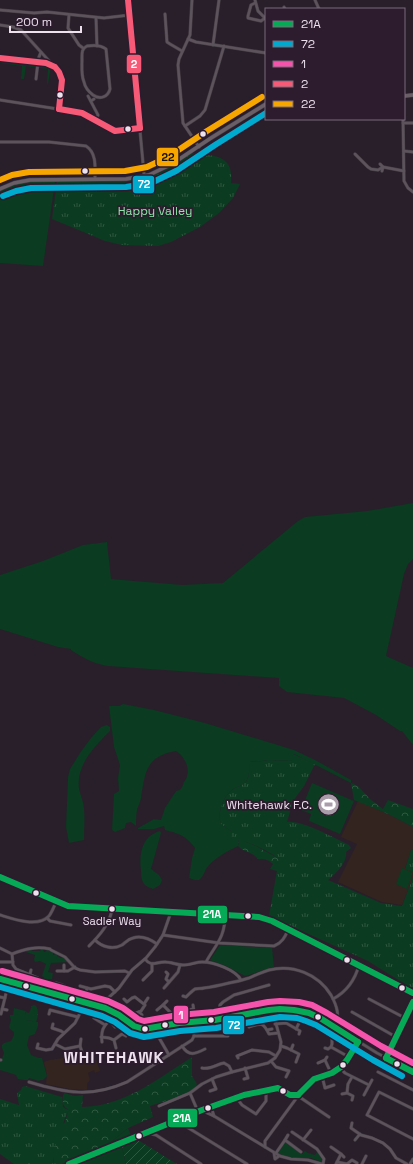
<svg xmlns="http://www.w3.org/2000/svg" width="413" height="1164" font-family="'Space Grotesk',sans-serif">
<defs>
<pattern id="forest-crowns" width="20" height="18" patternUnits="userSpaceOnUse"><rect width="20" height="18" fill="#0b3b20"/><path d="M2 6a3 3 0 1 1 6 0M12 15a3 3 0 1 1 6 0" fill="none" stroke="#2f5741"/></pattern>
<pattern id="park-tufts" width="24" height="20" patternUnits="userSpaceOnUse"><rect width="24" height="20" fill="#0b3b20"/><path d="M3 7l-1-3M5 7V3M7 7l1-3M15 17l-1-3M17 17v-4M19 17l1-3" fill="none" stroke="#2f5741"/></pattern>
<pattern id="garden-furrows" width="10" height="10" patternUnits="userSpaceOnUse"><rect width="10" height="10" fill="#0b3b20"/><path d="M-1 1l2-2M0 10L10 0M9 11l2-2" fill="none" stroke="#2f5741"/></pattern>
</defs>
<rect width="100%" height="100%" fill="#291f2a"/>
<!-- education -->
<g fill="#34241f">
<path d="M358,801L388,814L413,827V849L411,850L405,868L413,872V877L402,905L382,902L338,882L357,844L341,837Z"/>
<path d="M90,1054V1055L94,1054L100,1071L95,1073L94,1070L88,1073L90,1080L87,1084V1090L70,1089L46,1084L47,1075L44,1062L50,1060Z"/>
</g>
<!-- grass -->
<g fill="#0b3b20">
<path d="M0,59L47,65L51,66L48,84L47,83L48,69L26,66L24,79H21L22,66L0,63Z"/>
<path d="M24,182H55L43,266L0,263V191L15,184Z"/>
<path d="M413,503V559L408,564L404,574L386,656L413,668V745L402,731H400L376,715L348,700L344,698L287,692L279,686V678L108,666C94,664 83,658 71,650V649L58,647L0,629V575L43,561L83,545L107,542L111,579L182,585L223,583L298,521L305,517L367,511Z"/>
<path d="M123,704L154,710L205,723L294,750L317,761L351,780V783L294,754L293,761L268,760L257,762L250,761C249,767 250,775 247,780C244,786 237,786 232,790C223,797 217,812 221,824L231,831L239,839L238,846C226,852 214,858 206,869C204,873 203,877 199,880H195L189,878L192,858L195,848C186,836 180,834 165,830L164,826L154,829H138V828L154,819L161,820L165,808L176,791C182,790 182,787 184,782C185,780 187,778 187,776C190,767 184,756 176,751C146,756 145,772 141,798C140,803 138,806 137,810C136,816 136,821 136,826L131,822L126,823L125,828L115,832L112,830L114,794L119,791L118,778L120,765L114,747L109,706H119Z"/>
<path d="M107,725L110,727V731C95,746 76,765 79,788C80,795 84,802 84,809C85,820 84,830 84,840L69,843L66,827L68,777L70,769L80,753L91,738L101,727Z"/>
<path d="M312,783L354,801L340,834L309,821L311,814L301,810Z"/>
<path d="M160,831L161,833L151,869L159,875L162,880L160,885L153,889C151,888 147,887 145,885C141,881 141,874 141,870C139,853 142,836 160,831Z"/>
<path d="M402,868L413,873L407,889L396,884Z"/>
<path d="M220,945L272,948L274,967L263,970L249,975L245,976L226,966L210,960Z"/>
<path d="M41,949H43L44,952H45L47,950L53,952V955H54L56,953L58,954L57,956L61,958L63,957L68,960V962L51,963L48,972L53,973L52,979H46L44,987L43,988L37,986L39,980H43L44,977L42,976L46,964L40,961L35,962L34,960L35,955L26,952V951L31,950L33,951H40Z"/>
<path d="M14,1008L26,1011L25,1014L27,1020L38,1022V1026L35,1034L29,1036L27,1045L31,1055L39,1058H42L47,1076L43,1080H40L39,1081L29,1078L28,1080H24L18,1079L16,1075L0,1070V1062H1L4,1053L2,1048V1045L4,1043L11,1041L14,1035V1032L10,1029L9,1027L11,1020L10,1017V1015H13Z"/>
<path d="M128,1128L131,1135L106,1146Z"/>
<path d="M285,1142L299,1152L300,1154H302L305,1151L308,1153L315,1155L317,1152L323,1159L322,1162L311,1158H294L279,1154L278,1151Z"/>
<path d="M122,1147L126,1164H77Z"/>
</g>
<!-- forest -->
<g fill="url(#forest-crowns)">
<path d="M351,783L358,786L370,799L383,809L388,800L413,809V827L388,814L354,800Z"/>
<path d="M239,839L256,846L285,862L277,871L270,869L273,864C267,859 265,859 258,859C253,852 243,852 238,846Z"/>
<path d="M192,1057V1076L197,1084C190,1097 163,1101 150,1106L153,1117L128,1128L106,1146L62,1164H53L54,1160L51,1152L62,1130V1125L65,1122L68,1112L70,1110C62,1108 61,1100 64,1093L75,1096L83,1095L82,1107C125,1106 157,1079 192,1057Z"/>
</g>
<!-- park -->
<g fill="url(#park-tufts)">
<path d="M192,153C214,156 234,154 231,183L240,184L233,198L219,213L200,227L171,242L158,246L122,245L105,241L52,219L57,182L120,181L140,179L161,172Z"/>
<path d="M293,754L315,764L304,786L293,801L287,822C302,820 334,838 349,845L351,848L346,852C348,861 335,875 328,880L381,903L402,906L413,877V989L368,961L269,916L279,859C268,850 246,840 232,839L231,831L221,824C217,813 223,797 232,790C237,786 244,786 247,780C250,775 249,767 249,761L257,762L268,760L292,761Z"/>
<path d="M413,849V872L405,869L411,850Z"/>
<path d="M34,1005L36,1006C39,1011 38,1017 36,1022L28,1020L25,1021L24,1017L26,1012L29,1013L32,1006Z"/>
<path d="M25,1086L62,1097L63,1107L66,1109L70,1110C65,1115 63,1124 62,1131C60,1138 55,1145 52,1151L54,1155L53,1164H14L0,1154V1099L19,1105L17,1093L21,1090L22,1087Z"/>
</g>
<!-- garden -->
<path fill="url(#garden-furrows)" d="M138,1140L172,1161L177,1164H126L122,1147Z"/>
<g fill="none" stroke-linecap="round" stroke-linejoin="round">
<defs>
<g id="minor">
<path d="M128,0L144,174L146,185"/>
<path d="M192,0L190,35L179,59L178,65L183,123L199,147"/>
<path d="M255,0L258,11L265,18"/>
<path d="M315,0L319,9"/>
<path d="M255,3L251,5L248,16V18L261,21L265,18"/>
<path d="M284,7L285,9"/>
<path d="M0,10L34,13L47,12L104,18L130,15"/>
<path d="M165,14L167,42L170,44L182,51"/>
<path d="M69,15L68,28L79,45L83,48"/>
<path d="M96,18L97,46"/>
<path d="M0,25L13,27L21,30L50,62L52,64"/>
<path d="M188,39L196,42L266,53"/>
<path d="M213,45L219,0"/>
<path d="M87,46C93,45 101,45 106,49L110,89C108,97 100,100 93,95C89,92 85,87 84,82C81,75 82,67 82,60C82,54 81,49 87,46Z"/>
<path d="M0,58L46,63L55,67L59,72L62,80L59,109"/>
<path d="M37,62L41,52"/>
<path d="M36,79L38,62"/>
<path d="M88,96L98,115L96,120"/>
<path d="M0,100L77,112L96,120L115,131L140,128"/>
<path d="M91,101L94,99"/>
<path d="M403,119L404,181L408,188L413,192"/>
<path d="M403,123H413"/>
<path d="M185,126L200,116L205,110L224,46"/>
<path d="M0,142H49L86,146C97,153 95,168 95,179"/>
<path d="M404,151L413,152"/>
<path d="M355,154L368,167L371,169L378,170L383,167L404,171"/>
<path d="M380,164L383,167L382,171"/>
<path d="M0,877L68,906L248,916L259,917L272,921L413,993"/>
<path d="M0,915C13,919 38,928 49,916C52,912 54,907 56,902"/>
<path d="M47,918L50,921L71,925"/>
<path d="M163,935L219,943L274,946C282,943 285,937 288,930"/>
<path d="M95,940C102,947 113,950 122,945C126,942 128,939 133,938C142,935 150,939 157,944"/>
<path d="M89,946C99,936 110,924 112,909"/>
<path d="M0,948L12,954C25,949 36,946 50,949"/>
<path d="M51,950L65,957L75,968L80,970L95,972L125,971L129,973"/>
<path d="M12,954L13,965L16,969L38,978"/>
<path d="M145,959C151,967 155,962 165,962C171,962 177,965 183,965C190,965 196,962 202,962C214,962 236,970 241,980"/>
<path d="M0,962H13"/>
<path d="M206,962C216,944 225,938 225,915"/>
<path d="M57,971H68L75,967"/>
<path d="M64,971V965"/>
<path d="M166,972L168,974L166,979L169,982"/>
<path d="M30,974L31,970"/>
<path d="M0,979L105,1008L119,1015L134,1026L144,1029L179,1023L215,1020L269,1010L280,1009L298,1010L309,1013L324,1020L377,1053L413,1072"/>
<path d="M143,980L152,971V964"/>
<path d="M56,983C65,986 71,986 68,998"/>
<path d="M80,986L91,989L105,986L110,987L115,992"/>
<path d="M164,988L178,972L180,965"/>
<path d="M86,993L87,988"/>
<path d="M183,996L186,997C189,994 192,991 195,989C198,988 201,989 204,988C212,987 221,985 229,983C235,982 243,980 249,978C256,975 262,972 269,970C293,964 318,974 331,995C337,1006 340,1015 335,1027"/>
<path d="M0,997L5,998"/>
<path d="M124,999L127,1002L132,998L135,997L145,1005L141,1011L131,1015L126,1021"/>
<path d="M333,999C346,992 355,980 359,965"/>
<path d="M369,999L405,1018"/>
<path d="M144,1004L148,998"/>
<path d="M163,1005L167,1001"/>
<path d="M193,1005L194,1012"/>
<path d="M103,1007L105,1001L119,988L132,970L146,958L155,947L163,935L171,912"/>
<path d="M2,1009L7,1010"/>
<path d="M157,1010L163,1005L172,1014L174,1024"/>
<path d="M139,1012L142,1015"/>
<path d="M352,1012L396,1037"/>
<path d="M1,1014L9,981"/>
<path d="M49,1014L50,1010L78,1017"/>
<path d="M172,1014L193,1009"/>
<path d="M94,1018L105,1025"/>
<path d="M218,1019L220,1005L223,1002L234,995L269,985"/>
<path d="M110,1021L115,1027"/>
<path d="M53,1024L52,1028L61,1031L64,1033"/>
<path d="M275,1024L286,1023L300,1031L299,1034"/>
<path d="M249,1027C262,1023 263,1022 269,1034L278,1033"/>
<path d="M296,1029L299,1023"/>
<path d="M267,1030L272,1029"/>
<path d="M158,1036L169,1055"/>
<path d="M194,1036H228L227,1030"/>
<path d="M101,1037L109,1038L114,1040L122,1034L126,1036"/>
<path d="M114,1040L116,1048"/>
<path d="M102,1042C100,1024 108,1025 115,1013"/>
<path d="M38,1044L37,1048L46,1050L52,1049L58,1039L75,1023L80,1013L83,1002"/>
<path d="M55,1044L65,1049L80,1046L82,1052"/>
<path d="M80,1046L81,1039"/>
<path d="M182,1046C189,1057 195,1054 205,1049"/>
<path d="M281,1046L287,1048L299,1054L296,1062"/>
<path d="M331,1047L332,1044V1038"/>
<path d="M325,1048L328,1049L331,1047L349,1057"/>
<path d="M291,1050L293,1045"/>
<path d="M238,1058L237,1056L252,1050L269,1052L276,1056"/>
<path d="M386,1058L413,1002"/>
<path d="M0,1060H1"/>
<path d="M325,1060L327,1057"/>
<path d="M271,1061L276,1067L289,1071L286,1077"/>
<path d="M318,1063L325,1060L331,1073"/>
<path d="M202,1068C210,1070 217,1064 224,1063L229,1066L232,1072"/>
<path d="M340,1068L345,1073L369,1085"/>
<path d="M378,1072L413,1090"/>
<path d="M322,1076L325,1088L334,1085"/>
<path d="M352,1077L348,1084L347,1093L353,1096L352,1100"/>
<path d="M244,1079L248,1078L245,1068"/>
<path d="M29,1082C66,1093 91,1098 127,1082L192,1040L194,1036V1022"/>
<path d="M210,1091L216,1089L212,1079"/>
<path d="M342,1094L347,1093"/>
<path d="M364,1095L372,1080"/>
<path d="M298,1096L329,1117"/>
<path d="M235,1098L239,1101L242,1105L256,1114L266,1101V1095L268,1090"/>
<path d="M159,1106L190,1093"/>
<path d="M211,1107L214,1116"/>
<path d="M413,1109L379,1092L367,1115L413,1139"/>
<path d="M202,1110L203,1111L214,1116L280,1156L291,1159L308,1160L322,1164"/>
<path d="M195,1113L196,1107L190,1093L202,1084L216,1077L232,1072L268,1063L275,1058L280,1050L281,1042L275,1020L274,1009"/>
<path d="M176,1121V1122L182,1124L247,1164"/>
<path d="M352,1123L351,1128L361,1135L372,1138L383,1143L390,1149L396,1158L407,1164"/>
<path d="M292,1132L317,1149L324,1159L323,1164"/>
<path d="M148,1133L156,1135L201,1164"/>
<path d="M285,1140L288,1135"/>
<path d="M303,1140L311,1130"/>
<path d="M355,1140L360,1134"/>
<path d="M265,1147V1141L298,1096V1095C304,1091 307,1083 314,1079C319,1076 326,1075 332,1073C345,1067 351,1054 358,1042"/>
<path d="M331,1147L341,1154L336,1164"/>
<path d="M274,1153L275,1159L279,1156"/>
<path d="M276,1153L285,1140L301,1152"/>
<path d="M341,1154L344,1157"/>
<path d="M337,1162L347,1164L352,1160L357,1163"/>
<path d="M69,1164L122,1143L202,1110L244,1095L278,1088L290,1095H298"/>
<path d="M362,1164L366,1156"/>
<path d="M410,1164L413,1159"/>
</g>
<g id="major">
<path d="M404,96L413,95"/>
<path d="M0,189L14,183L30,180L126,179L149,175L172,164L211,138L266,104"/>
</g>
</defs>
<!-- minor casing -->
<use href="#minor" stroke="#453d46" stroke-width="3.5"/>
<!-- major casing -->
<use href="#major" stroke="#453d46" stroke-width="4.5"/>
<!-- minor -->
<use href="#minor" stroke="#5c535c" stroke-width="2.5"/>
<!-- major -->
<use href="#major" stroke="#6a5f66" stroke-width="3.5"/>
<defs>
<g id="bus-1">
<path d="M0,877L68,906L259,917L272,921L413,993"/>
<path d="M0,979L105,1008L119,1015L134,1026L144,1029L179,1023L215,1020L269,1010L280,1009L294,1010L309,1013L320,1018L358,1042"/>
<path d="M386,1058L413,1002"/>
<path d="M386,1058L413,1072"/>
<path d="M298,1095L314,1079L332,1073L341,1067L347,1060L358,1042"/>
<path d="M69,1164L202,1110L244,1095L278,1088L290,1095H298"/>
</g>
<g id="bus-2">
<path d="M3,196L16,191L31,188L126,187L151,183L176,171L215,145L266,113"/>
<path d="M0,987L102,1016L115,1022L130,1033L144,1037L180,1031L216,1028L280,1017L297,1018L306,1021L316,1025L373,1060L402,1076"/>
</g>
<path id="bus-3" d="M2,971L108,1001L123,1008L138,1019L144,1021L178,1015L214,1012L268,1002L280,1001L299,1002L312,1005L327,1013L381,1046L413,1063"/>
<g id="bus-4">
<path d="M128,0L140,128"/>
<path d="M0,58L46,63L55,67L59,72L62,80L59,109"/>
<path d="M59,109L82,113L115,131L140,128"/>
</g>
<path id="bus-5" d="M0,180L12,175L29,172L125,171L147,167L168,157L207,131L262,97"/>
</defs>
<!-- bus-1 casing -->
<use href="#bus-1" stroke="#2d1b2e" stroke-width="9"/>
<!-- bus-2 casing -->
<use href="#bus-2" stroke="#2d1b2e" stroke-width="9"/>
<!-- bus-3 casing -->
<use href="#bus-3" stroke="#2d1b2e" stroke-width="9"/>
<!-- bus-4 casing -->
<use href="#bus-4" stroke="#2d1b2e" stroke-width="9"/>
<!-- bus-5 casing -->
<use href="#bus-5" stroke="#2d1b2e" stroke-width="9"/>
<!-- bus-1 -->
<use href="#bus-1" stroke="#06aa56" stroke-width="6"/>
<!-- bus-2 -->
<use href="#bus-2" stroke="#00a9ce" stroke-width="6"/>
<!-- bus-3 -->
<use href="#bus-3" stroke="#f653ac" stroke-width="6"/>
<!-- bus-4 -->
<use href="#bus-4" stroke="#f75a77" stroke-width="6"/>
<!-- bus-5 -->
<use href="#bus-5" stroke="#f7a600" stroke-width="6"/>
</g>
<!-- icons -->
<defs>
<symbol id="stadium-disc" viewBox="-11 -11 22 22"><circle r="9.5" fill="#a89da9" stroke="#2d1b2e"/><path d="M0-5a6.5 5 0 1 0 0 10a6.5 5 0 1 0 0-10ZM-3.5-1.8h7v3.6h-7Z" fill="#fff"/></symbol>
</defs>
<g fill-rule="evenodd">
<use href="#stadium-disc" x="316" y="792" width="25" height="25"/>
</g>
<!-- markers -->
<g fill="#ede1ee" stroke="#2d1b2e" stroke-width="1.5">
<circle cx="60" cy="95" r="3.5"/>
<circle cx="128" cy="129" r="3.5"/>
<circle cx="203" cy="134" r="3.5"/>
<circle cx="85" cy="171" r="3.5"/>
<circle cx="36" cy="893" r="3.5"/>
<circle cx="112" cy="909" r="3.5"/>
<circle cx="248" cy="916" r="3.5"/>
<circle cx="347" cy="960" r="3.5"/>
<circle cx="26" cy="986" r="3.5"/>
<circle cx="402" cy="988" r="3.5"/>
<circle cx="72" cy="999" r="3.5"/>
<circle cx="318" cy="1017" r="3.5"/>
<circle cx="211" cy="1020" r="3.5"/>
<circle cx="165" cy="1025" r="3.5"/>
<circle cx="145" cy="1029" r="3.5"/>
<circle cx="397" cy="1064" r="3.5"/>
<circle cx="343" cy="1065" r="3.5"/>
<circle cx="283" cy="1091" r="3.5"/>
<circle cx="208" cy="1108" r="3.5"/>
<circle cx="139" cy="1136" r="3.5"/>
</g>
<g text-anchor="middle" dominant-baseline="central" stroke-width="3.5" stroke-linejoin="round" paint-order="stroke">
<!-- bus labels -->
<g font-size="11" fill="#ede1ee" stroke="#2d1b2e">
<text x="112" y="921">Sadler Way</text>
</g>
<!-- park labels -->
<g font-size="12" fill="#8ae5a7" stroke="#2d1b2e">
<text x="155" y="211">Happy Valley</text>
</g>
<!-- poi labels -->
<g font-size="12" fill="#ede1ee" stroke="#2d1b2e" text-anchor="end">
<text x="312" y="805">Whitehawk F.C.</text>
</g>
<!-- district labels -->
<g font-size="16" font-weight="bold" letter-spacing="1" fill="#ede1ee" stroke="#2d1b2e">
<text x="114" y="1057">WHITEHAWK</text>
</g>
</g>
<g stroke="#2d1b2e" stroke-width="1.5">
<rect x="126" y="54" width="16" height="20" rx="4" fill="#f75a77"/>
<rect x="156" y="147" width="23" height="20" rx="4" fill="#f7a600"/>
<rect x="132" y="175" width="23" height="19" rx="4" fill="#00a9ce"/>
<rect x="197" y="905" width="31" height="19" rx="4" fill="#06aa56"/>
<rect x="173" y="1005" width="16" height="19" rx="4" fill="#f653ac"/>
<rect x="222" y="1015" width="23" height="20" rx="4" fill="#00a9ce"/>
<rect x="167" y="1108" width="31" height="20" rx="4" fill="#06aa56"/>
</g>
<g font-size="11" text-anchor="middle" font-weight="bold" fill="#fff">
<text x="134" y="68">2</text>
<text x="144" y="188">72</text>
<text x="212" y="918">21A</text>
<text x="181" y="1019">1</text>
<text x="234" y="1029">72</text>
<text x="182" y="1122">21A</text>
</g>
<g font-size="11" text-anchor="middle" font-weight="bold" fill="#111">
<text x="168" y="161">22</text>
</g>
<!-- legend -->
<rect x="265" y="8" width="140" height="112" fill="#2d1b2e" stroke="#7a6a7b"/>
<rect x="273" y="21" width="20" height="6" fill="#06aa56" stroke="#7a6a7b"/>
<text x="301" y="28" font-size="12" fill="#ede1ee">21A</text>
<rect x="273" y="41" width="20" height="6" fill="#00a9ce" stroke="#7a6a7b"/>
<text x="301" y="48" font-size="12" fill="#ede1ee">72</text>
<rect x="273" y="61" width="20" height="6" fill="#f653ac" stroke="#7a6a7b"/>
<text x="301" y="68" font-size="12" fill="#ede1ee">1</text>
<rect x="273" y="81" width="20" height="6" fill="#f75a77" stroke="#7a6a7b"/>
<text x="301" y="88" font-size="12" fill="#ede1ee">2</text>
<rect x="273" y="101" width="20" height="6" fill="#f7a600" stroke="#7a6a7b"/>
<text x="301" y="108" font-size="12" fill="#ede1ee">22</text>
<!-- scale -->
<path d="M10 26v6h71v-6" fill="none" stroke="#ede1ee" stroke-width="2"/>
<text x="16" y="26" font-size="12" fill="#ede1ee" stroke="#2d1b2e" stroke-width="3" paint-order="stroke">200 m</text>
</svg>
